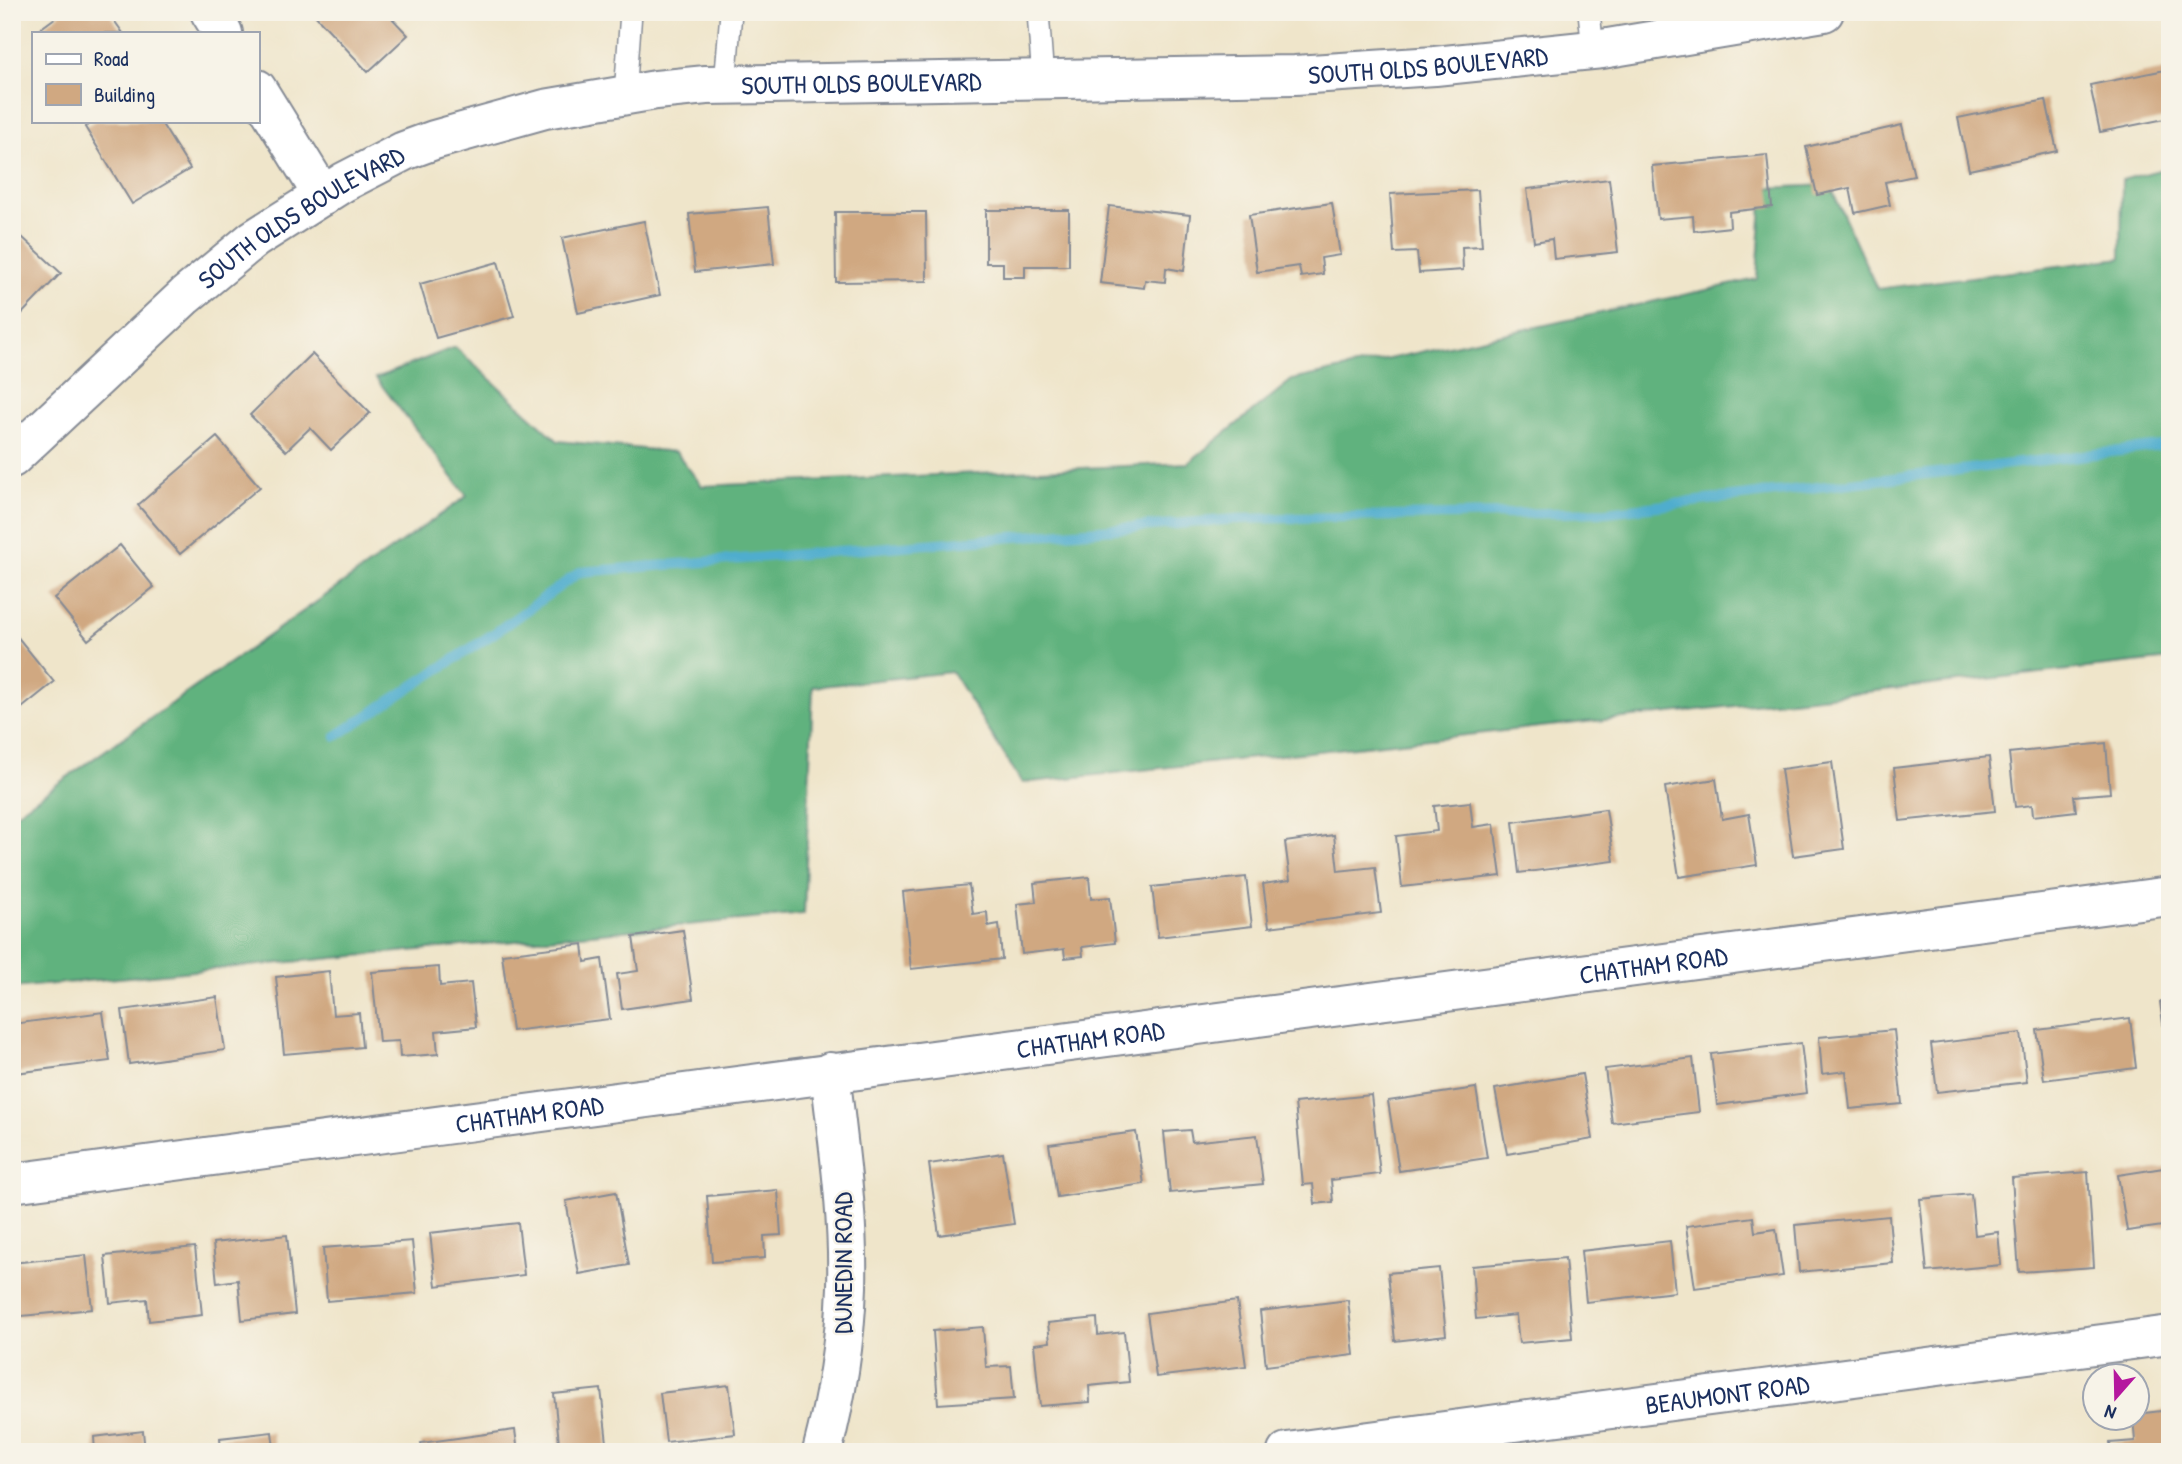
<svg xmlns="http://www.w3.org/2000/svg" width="2182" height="1464" font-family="'Patrick Hand',sans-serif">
<rect width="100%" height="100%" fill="#f7f3e8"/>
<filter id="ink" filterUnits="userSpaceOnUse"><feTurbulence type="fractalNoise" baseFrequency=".0143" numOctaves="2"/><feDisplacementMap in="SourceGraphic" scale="14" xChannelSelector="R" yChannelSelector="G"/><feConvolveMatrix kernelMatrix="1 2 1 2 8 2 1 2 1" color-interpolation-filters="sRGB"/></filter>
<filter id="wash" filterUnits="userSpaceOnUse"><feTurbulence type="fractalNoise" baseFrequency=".00686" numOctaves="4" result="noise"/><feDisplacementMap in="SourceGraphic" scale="28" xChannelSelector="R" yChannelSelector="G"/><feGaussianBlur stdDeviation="1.57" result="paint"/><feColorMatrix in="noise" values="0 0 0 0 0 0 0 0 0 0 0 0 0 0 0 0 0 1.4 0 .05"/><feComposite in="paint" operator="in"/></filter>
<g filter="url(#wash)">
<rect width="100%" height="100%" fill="#efe5ca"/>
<!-- forest -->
<path fill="#61b27e" stroke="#3e706e" stroke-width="2" d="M2170,167V659L1022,783L952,672L813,687L804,914L12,988V816L467,496L376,378L455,347L558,441L676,452L702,486L1188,463L1292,380L1757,279L1763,188L1830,185L1877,289L2121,258L2122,180Z"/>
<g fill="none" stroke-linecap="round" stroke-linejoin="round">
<!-- stream -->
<path stroke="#50adce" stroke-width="10" d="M336,736L493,634L580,572L1237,519L1607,512L2170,445"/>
</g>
<g id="blocks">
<!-- building -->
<g fill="#d0a881">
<path d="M63,12H108L123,33H43L40,29Z"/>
<path d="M312,12H386L408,35L368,72Z"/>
<path d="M2170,69V118L2100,132L2090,85Z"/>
<path d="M2046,100L2057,151L1969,170L1958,118Z"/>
<path d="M95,121H160L190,169L132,204L85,127Z"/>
<path d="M1902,125L1914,176L1885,182L1890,205L1855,213L1850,188L1817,195L1806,147Z"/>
<path d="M1767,155L1772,207L1729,212L1730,227L1694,231L1693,216L1658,219L1652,166Z"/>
<path d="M1609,179L1618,252L1554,259L1552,239L1534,242L1527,189Z"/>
<path d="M1478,190L1482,246L1462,247L1463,270L1419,273L1417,252L1394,253L1390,194Z"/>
<path d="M1332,203L1340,255L1321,258L1323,274L1301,277L1299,266L1257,272L1249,215Z"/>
<path d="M1109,206L1190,215L1184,271L1166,268L1165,282L1145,280L1144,288L1100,283Z"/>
<path d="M768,207L774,264L695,272L689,214Z"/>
<path d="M986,210H1069V266H1025V277H1003V263H986Z"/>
<path d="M835,212H926L927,281L836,282Z"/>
<path d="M644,221L660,295L578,313L562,238Z"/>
<path d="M22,237L61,273L12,324V247Z"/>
<path d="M498,262L514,316L436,338L420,284Z"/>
<path d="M312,354L370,413L331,450L310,428L286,451L250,415Z"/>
<path d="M217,437L260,487L180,554L138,505Z"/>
<path d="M120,545L154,587L88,640L54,598Z"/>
<path d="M16,635L54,682L12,716V637Z"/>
<path d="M2106,743L2110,793L2074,796L2076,811L2033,816L2032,805L2015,807L2009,753Z"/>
<path d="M1989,757L1995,811L1900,821L1894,768Z"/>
<path d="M1832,762L1844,849L1793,856L1781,769Z"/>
<path d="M1716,779L1722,819L1749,814L1757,865L1679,877L1665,787Z"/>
<path d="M1470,802L1473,827L1494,824L1501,876L1402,887L1396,836L1437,831L1434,806Z"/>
<path d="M1606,809L1614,861L1519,873L1513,822Z"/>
<path d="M1334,835L1338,871L1375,867L1381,913L1269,927L1263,884L1290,880L1285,842Z"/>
<path d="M1089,877L1091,899L1110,897L1115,943L1082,947L1083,956L1065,958L1064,949L1022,954L1017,904L1036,902L1034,883Z"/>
<path d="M1246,877L1252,926L1158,937L1152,887Z"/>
<path d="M969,885L973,914L987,912L988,926L999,924L1002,959L911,969L903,892Z"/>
<path d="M683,930L693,999L622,1009L617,974L638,971L633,937Z"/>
<path d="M583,944L585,962L602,959L610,1019L512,1031L502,954Z"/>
<path d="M439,967L440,986L471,983L476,1027L436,1031L438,1054L400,1057L399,1041L379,1042L372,972Z"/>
<path d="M329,971L333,1015L359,1013L362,1047L284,1054L276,977Z"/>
<path d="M217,997L225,1050L129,1064L122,1010Z"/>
<path d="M2170,1001V1059L2168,1060L2160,1002Z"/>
<path d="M103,1012L110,1061L15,1073L12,1024Z"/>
<path d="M2130,1018L2136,1068L2044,1080L2037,1030Z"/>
<path d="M1894,1030L1902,1104L1850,1109L1846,1071L1822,1074L1819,1037Z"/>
<path d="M2021,1033L2027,1082L1937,1092L1931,1044Z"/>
<path d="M1801,1043L1807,1093L1717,1105L1711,1054Z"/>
<path d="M1693,1058L1699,1112L1612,1123L1605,1069Z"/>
<path d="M1582,1074L1593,1139L1507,1154L1495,1089Z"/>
<path d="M1476,1088L1487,1158L1399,1171L1388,1101Z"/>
<path d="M1371,1095L1380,1174L1331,1180L1333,1202L1315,1204L1313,1184L1303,1185L1295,1103Z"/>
<path d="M1190,1130L1192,1142L1257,1135L1263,1184L1170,1193L1164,1132Z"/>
<path d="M1136,1132L1144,1184L1057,1197L1049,1144Z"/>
<path d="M1003,1153L1014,1224L939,1235L929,1164Z"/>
<path d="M2170,1167V1225L2127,1231L2118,1175Z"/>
<path d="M2088,1172L2094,1267L2019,1272L2012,1178Z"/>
<path d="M778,1190L781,1235L764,1236L765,1258L712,1262L707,1196Z"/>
<path d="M616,1192L629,1265L579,1274L566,1201Z"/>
<path d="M1971,1194L1975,1235L1998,1232L2001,1265L1927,1272L1920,1199Z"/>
<path d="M1889,1216L1893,1263L1799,1272L1795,1225Z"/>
<path d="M1753,1217L1755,1232L1776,1229L1783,1276L1695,1288L1686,1226Z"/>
<path d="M518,1223L524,1275L436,1286L430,1233Z"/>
<path d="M287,1235L295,1314L242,1320L238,1280L217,1283L213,1243Z"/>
<path d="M412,1241L417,1293L327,1301L323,1248Z"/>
<path d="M1670,1241L1675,1292L1586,1302L1581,1251Z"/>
<path d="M195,1247L202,1315L149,1321L147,1299L110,1303L105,1256Z"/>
<path d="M86,1255L92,1309L12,1317V1263Z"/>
<path d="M1565,1258L1572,1338L1519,1343L1516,1315L1476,1319L1472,1266Z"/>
<path d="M1439,1268L1446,1335L1395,1341L1388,1273Z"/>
<path d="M1348,1300L1354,1355L1266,1366L1260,1311Z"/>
<path d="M1237,1301L1246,1366L1156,1377L1147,1313Z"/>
<path d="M1097,1318L1098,1335L1124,1332L1129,1382L1089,1386L1090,1402L1040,1406L1034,1344L1050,1342L1048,1323Z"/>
<path d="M983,1327L986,1367L1011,1366L1014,1399L938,1404L933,1331Z"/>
<path d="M729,1385L735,1434L666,1442L660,1393Z"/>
<path d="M601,1389L608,1452H560L554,1394Z"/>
<path d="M2170,1410V1452H2111L2110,1443L2135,1441L2133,1418H2136V1414Z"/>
<path d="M515,1430L518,1452H423L421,1443Z"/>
<path d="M143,1431L145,1452H95L94,1437Z"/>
<path d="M272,1432L274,1448L296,1446L297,1452H221L220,1438Z"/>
</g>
</g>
</g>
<g filter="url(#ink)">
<use href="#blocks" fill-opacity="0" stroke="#858a94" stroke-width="2"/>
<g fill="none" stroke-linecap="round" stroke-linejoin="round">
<defs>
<g id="service">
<path d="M1038,12L1043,80"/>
<path d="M1589,12L1593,50"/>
<path d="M725,85L731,12"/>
<path d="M625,95L631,12"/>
</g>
<g id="minor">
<path d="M210,12L223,33"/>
<path d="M257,89L323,196"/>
<path id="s1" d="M12,458L185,296L254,239L344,182L404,151L434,140L545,109L656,90L706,85L1295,75L1435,66L1602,49L1824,12"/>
<path id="s2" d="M12,1183C731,1086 1450,991 2170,896"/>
<path d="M822,1452C836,1399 845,1342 847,1287C849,1215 838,1143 830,1072"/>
<path id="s3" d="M1287,1452L2170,1335"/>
</g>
</defs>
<!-- service casing -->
<use href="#service" stroke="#858a94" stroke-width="24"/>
<!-- minor casing -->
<use href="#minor" stroke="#858a94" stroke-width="42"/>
<!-- service -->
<use href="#service" stroke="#fff" stroke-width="21"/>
<!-- minor -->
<use href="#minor" stroke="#fff" stroke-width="38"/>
</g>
</g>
<g text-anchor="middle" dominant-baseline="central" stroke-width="5" stroke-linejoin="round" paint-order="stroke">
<!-- street labels -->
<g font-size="26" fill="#1b2f5e" stroke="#f7f3e8">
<text stroke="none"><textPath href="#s1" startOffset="1533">SOUTH OLDS BOULEVARD</textPath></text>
<text stroke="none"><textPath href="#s1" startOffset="966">SOUTH OLDS BOULEVARD</textPath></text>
<text stroke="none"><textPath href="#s1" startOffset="378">SOUTH OLDS BOULEVARD</textPath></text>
<text stroke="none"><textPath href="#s2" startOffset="1656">CHATHAM ROAD</textPath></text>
<text stroke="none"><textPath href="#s2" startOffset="1088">CHATHAM ROAD</textPath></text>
<text stroke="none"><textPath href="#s2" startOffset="522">CHATHAM ROAD</textPath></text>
<text transform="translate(842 1263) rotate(-90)">DUNEDIN ROAD</text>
<text stroke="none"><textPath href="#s3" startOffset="444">BEAUMONT ROAD</textPath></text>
</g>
</g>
<!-- margin -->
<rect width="2182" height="1464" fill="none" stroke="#f7f3e8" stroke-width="42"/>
<!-- legend -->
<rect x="32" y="32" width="228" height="91" fill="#f7f3e8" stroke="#9fa5b1" stroke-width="2"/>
<rect x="46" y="54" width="35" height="10" fill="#ffffff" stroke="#9fa5b1" stroke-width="2"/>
<text x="94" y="66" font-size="21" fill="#1b2f5e">Road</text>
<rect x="46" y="84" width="35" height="21" fill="#d0a881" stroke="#9fa5b1" stroke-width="2"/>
<text x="94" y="102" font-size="21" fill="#1b2f5e">Building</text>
<!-- north arrow -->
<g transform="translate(2116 1397) rotate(200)"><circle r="33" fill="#f7f3e8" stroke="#9fa5b1" stroke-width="2"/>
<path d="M0-5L12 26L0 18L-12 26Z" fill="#b5179e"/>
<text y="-10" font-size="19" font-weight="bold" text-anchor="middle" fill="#1b2f5e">N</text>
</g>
</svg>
